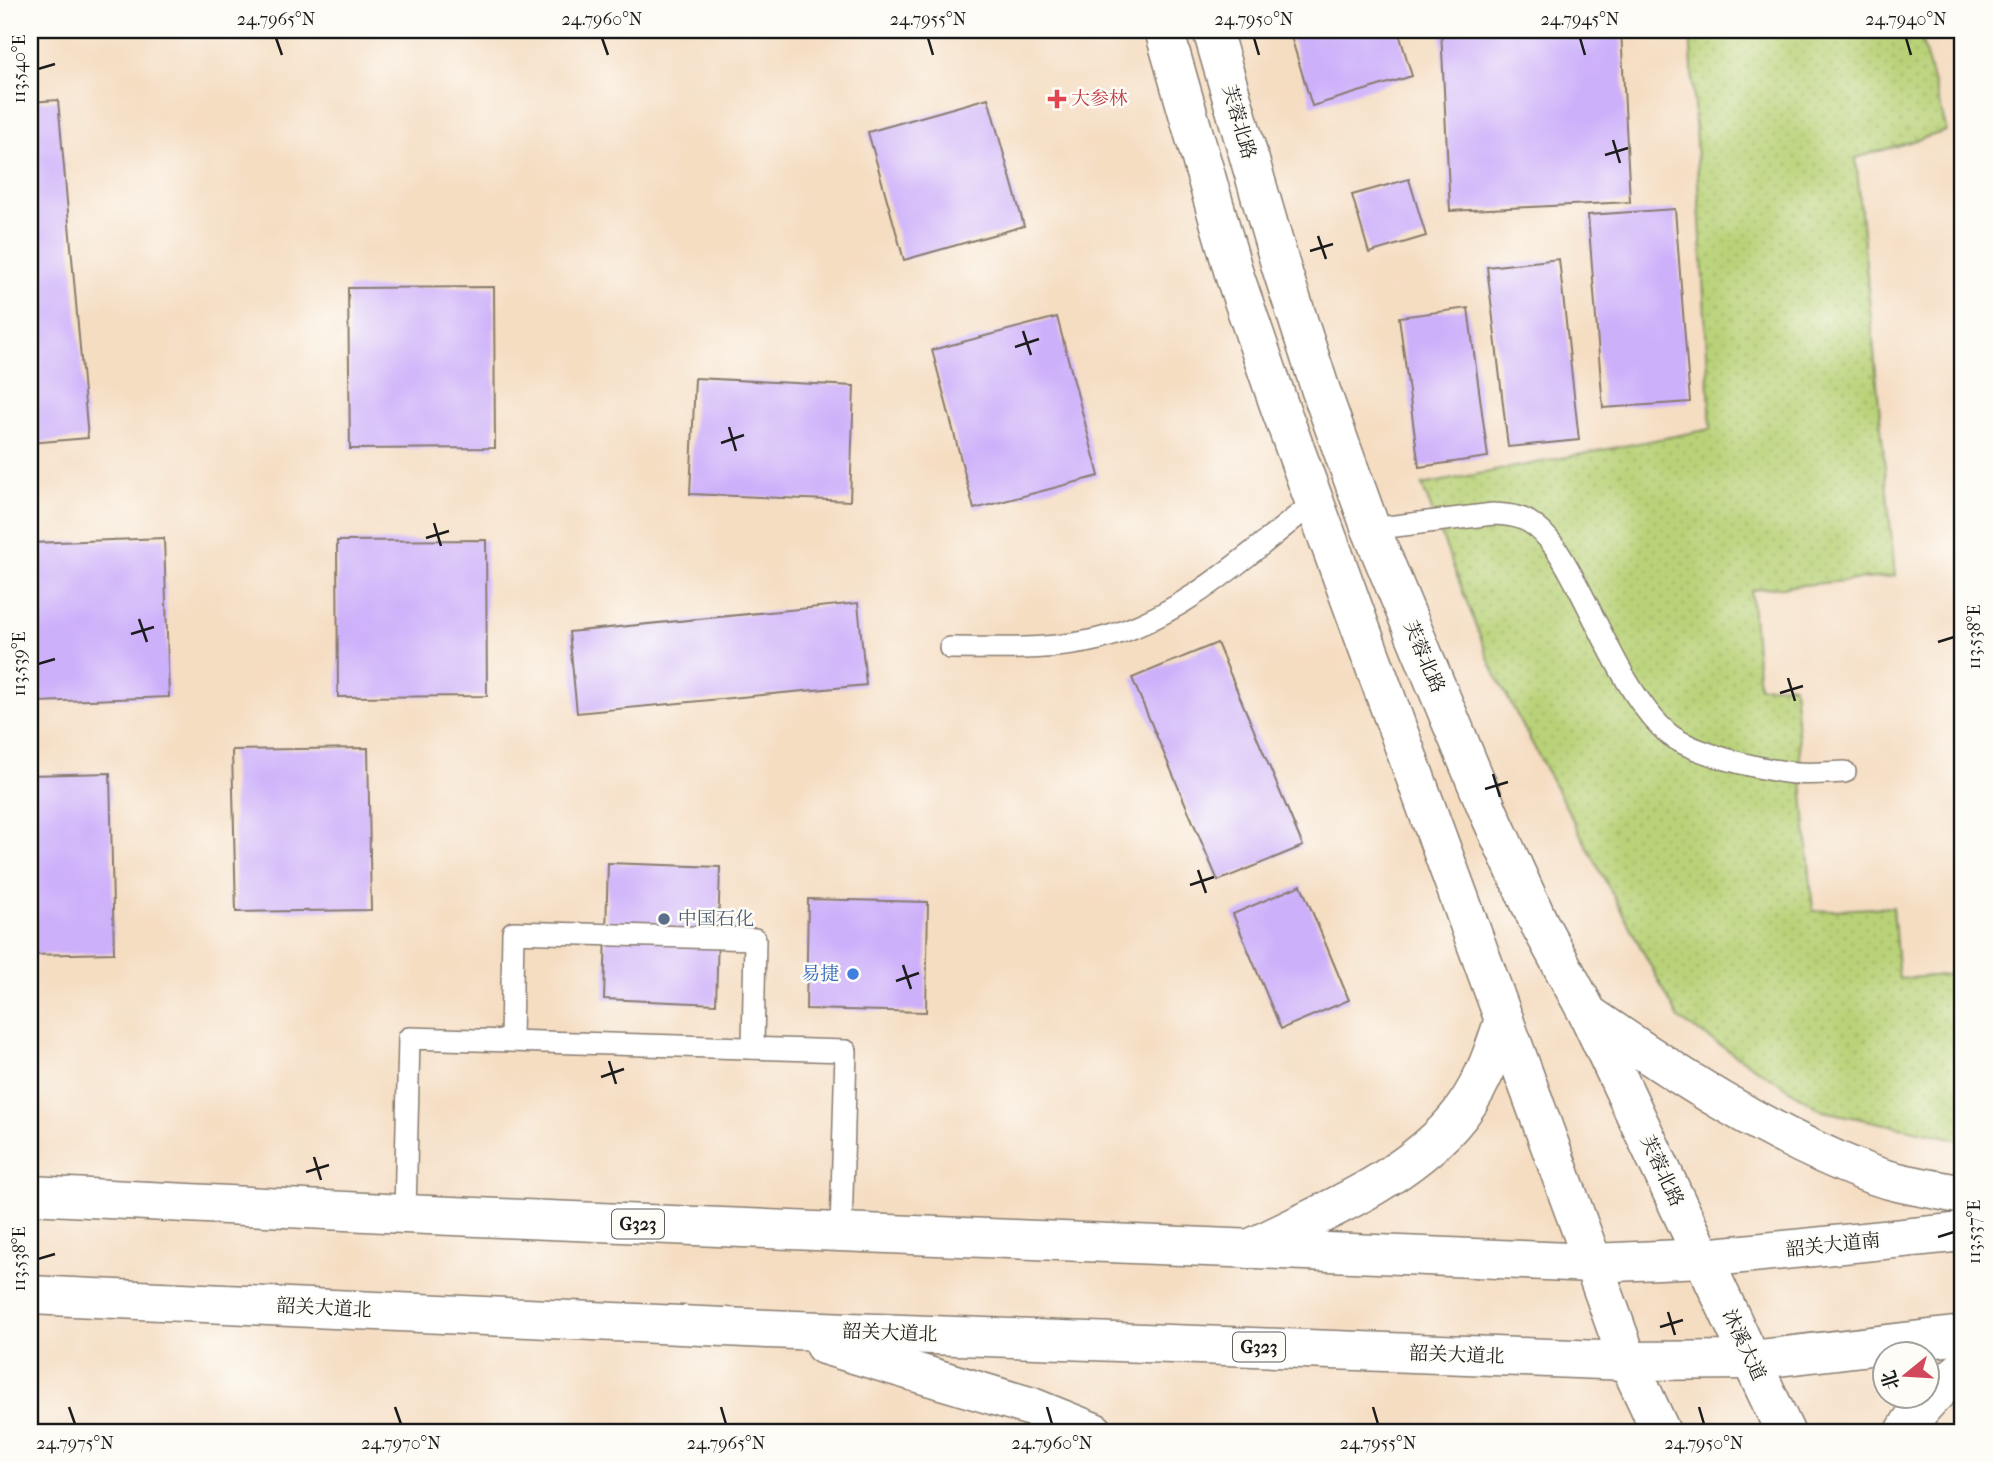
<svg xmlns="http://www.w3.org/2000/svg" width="1993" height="1462" font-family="'IM FELL French Canon','Noto Serif SC',serif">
<defs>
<pattern id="grass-dots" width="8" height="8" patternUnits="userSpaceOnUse" patternTransform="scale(1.75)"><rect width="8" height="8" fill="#b9d278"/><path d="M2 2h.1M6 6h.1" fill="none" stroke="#9eb467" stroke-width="1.8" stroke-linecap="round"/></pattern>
</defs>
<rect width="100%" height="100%" fill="#fdfcf7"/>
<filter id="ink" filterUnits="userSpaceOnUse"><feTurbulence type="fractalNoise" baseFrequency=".0143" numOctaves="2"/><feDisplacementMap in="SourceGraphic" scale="14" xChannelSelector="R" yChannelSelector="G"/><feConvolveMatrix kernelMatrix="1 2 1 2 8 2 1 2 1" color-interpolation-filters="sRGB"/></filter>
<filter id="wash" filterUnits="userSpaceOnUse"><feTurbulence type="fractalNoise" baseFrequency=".00686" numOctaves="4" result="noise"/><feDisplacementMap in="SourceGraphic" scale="28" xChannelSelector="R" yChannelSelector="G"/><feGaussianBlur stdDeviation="1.57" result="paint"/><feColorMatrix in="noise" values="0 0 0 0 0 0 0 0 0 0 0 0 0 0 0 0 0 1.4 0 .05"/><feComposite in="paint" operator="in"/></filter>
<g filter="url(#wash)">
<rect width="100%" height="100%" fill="#f5ddc2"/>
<!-- grass -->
<path fill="url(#grass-dots)" stroke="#6a774a" stroke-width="2" d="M1690,30H1919L1947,131L1856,158L1895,576L1751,590L1759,687L1794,685L1813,911L1893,907L1899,979L1963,973V1140L1823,1111L1679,1019L1493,670L1422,485L1711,429Z"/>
<g id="blocks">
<!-- building -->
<g fill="#cdb0fa">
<path d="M1289,30H1398L1412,76L1312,106Z"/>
<path d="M1441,30H1621L1630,202L1450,211Z"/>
<path d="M988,98L1024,226L904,260L868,132Z"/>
<path d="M58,100L88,438L30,443V102Z"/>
<path d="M1409,179L1426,236L1369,253L1352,195Z"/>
<path d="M1675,209L1690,402L1603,408L1588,215Z"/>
<path d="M1559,259L1579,440L1508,447L1487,267Z"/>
<path d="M494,287L495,448L350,449L348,288Z"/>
<path d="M1468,308L1488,457L1419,467L1399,317Z"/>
<path d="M1057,317L1099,476L974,509L932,350Z"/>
<path d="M695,378L854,386L850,501L690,494Z"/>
<path d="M164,538L169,697L37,702L32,543Z"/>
<path d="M486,540L487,696L338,697L337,541Z"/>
<path d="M858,603L866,685L577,713L569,632Z"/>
<path d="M1217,643L1303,846L1218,881L1132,678Z"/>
<path d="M368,748L371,910L236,912L232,750Z"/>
<path d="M110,773L114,953L30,955V775Z"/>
<path d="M608,863L720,867L716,1004L604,999Z"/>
<path d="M1301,885L1349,1000L1281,1029L1233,914Z"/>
<path d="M808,899L928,902L926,1012L806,1009Z"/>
</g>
</g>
</g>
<g filter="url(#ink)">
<use href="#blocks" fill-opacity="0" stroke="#887c6f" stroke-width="2"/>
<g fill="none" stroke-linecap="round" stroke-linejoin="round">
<defs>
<g id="service">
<path d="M1371,529L1493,514C1506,515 1517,515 1529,522C1552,536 1565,563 1577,585C1601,630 1631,704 1670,735C1693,753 1755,768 1786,772C1806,775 1825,773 1845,772"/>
<path d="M950,648C999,648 1050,651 1099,639C1182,618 1249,553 1315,502"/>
<path d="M511,1040L513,932L755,939L753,1048"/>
<path d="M405,1214L409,1038L846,1051L841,1232"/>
</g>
<g id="secondary">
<path d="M1164,30L1235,277L1279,405L1593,1263"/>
<path d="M1212,30L1281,267L1320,388L1371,529L1489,813L1539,923L1588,1014L1703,1258"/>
</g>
<g id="trunk">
<path d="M1588,1014C1676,1074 1765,1133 1865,1172C1895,1184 1931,1188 1963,1195"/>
<path d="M30,1195L405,1214L1593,1263L1703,1258L1963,1232"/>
<path d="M1249,1249C1319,1214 1399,1183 1452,1124C1479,1094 1492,1057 1504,1019"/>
<path d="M1703,1258L1785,1432"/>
<path d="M1593,1263L1628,1361L1661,1432"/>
<path d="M30,1295L768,1329L1628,1361L1751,1360L1963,1335"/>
<path d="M824,1345L1032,1407L1094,1432"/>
<path d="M1905,1432C1919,1406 1940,1388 1963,1369"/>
</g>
</defs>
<!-- service casing -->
<use href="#service" stroke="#887c6f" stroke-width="24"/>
<!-- secondary casing -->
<use href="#secondary" stroke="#887c6f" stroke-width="41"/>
<!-- trunk casing -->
<use href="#trunk" stroke="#887c6f" stroke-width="41"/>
<!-- service -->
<use href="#service" stroke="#fff" stroke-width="21"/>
<!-- secondary -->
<use href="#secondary" stroke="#fff" stroke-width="38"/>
<!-- trunk -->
<use href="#trunk" stroke="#fff" stroke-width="38"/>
</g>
</g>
<!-- ticks -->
<path fill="none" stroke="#1c1c1c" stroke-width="2.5" d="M276,38L282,55M602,38L608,55M928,38L933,55M1254,38L1259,55M1580,38L1585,55M1906,38L1911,55M38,69L55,64M1613,140L1620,163M1605,155L1628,148M1318,236L1326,259M1310,251L1333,244M1023,331L1031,355M1015,347L1039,339M729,427L736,451M721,443L744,435M434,523L441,546M426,538L449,531M139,619L147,642M131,634L154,627M1938,642L1954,637M38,664L55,659M1788,678L1795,701M1780,693L1803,686M1493,774L1500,797M1485,789L1508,782M1198,870L1206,893M1190,885L1214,877M903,965L911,989M896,981L919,973M609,1061L616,1084M601,1077L624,1069M314,1157L321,1180M306,1172L329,1165M1938,1237L1954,1232M38,1259L55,1254M1668,1312L1675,1335M1660,1327L1683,1320M69,1407L75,1424M395,1407L401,1424M721,1407L726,1424M1047,1407L1052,1424M1373,1407L1378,1424M1699,1407L1704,1424"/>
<!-- markers -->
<path fill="#e0444e" stroke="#fdfcf7" stroke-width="2.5" d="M1053.5 88.5h7v7h7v7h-7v7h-7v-7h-7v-7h7z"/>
<circle fill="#5c6f8a" stroke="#fdfcf7" stroke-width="2.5" cx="664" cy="919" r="7"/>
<circle fill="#3f7fe0" stroke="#fdfcf7" stroke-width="2.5" cx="853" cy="974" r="7"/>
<g text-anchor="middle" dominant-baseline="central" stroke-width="5" stroke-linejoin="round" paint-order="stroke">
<!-- shield labels -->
<g fill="#fdfcf7" stroke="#605f5e" stroke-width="2">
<rect x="612" y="1209.5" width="52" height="29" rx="5"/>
<rect x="1233" y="1332.5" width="52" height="29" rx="5"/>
</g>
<g font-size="18" font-weight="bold" fill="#1c1c1c">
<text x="638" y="1224">G323</text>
<text x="1259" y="1347">G323</text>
</g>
<!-- health labels -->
<g font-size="19" fill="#be3a42" stroke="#fdfcf7" text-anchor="start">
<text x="1071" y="99">大参林</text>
</g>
<!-- street labels -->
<g font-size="19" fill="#1c1c1c" stroke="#fdfcf7">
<text transform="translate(1239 122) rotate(74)">芙蓉北路</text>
<text transform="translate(1424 657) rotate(67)">芙蓉北路</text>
<text transform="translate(1662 1171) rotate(65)">芙蓉北路</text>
<text transform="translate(1833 1245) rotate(-6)">韶关大道南</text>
<text transform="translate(324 1308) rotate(3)">韶关大道北</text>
<text transform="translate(890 1333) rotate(2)">韶关大道北</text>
<text transform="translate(1744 1345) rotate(65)">沐溪大道</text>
<text transform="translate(1457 1355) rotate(2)">韶关大道北</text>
</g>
<!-- service labels -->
<g font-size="19" fill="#4e5e75" stroke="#fdfcf7" text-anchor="start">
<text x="678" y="919">中国石化</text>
</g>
<!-- shop labels -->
<g font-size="19" fill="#366cbe" stroke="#fdfcf7" text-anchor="end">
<text x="839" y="974">易捷</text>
</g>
</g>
<!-- margin -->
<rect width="1993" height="1462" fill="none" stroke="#fdfcf7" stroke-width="77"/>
<!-- north arrow -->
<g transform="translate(1906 1375) rotate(252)"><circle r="33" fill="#fdfcf7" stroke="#a3a29f" stroke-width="2"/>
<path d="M0-5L12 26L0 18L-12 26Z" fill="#d1495b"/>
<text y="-10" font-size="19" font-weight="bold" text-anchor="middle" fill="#1c1c1c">北</text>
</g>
<rect x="38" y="38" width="1916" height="1386" fill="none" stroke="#1c1c1c" stroke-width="2.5"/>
<g font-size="18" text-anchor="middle" fill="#1c1c1c">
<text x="276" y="25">24.7965°N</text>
<text x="602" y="25">24.7960°N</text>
<text x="928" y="25">24.7955°N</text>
<text x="1254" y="25">24.7950°N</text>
<text x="1580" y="25">24.7945°N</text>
<text x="1906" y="25">24.7940°N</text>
<text transform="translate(19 69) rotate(-90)" y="6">113.540°E</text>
<text transform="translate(1974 637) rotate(-90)" y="6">113.538°E</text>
<text transform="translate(19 664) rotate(-90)" y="6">113.539°E</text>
<text transform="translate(1974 1232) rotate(-90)" y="6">113.537°E</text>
<text transform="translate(19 1259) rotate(-90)" y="6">113.538°E</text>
<text x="75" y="1449">24.7975°N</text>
<text x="401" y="1449">24.7970°N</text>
<text x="726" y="1449">24.7965°N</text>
<text x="1052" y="1449">24.7960°N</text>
<text x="1378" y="1449">24.7955°N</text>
<text x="1704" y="1449">24.7950°N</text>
</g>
</svg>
